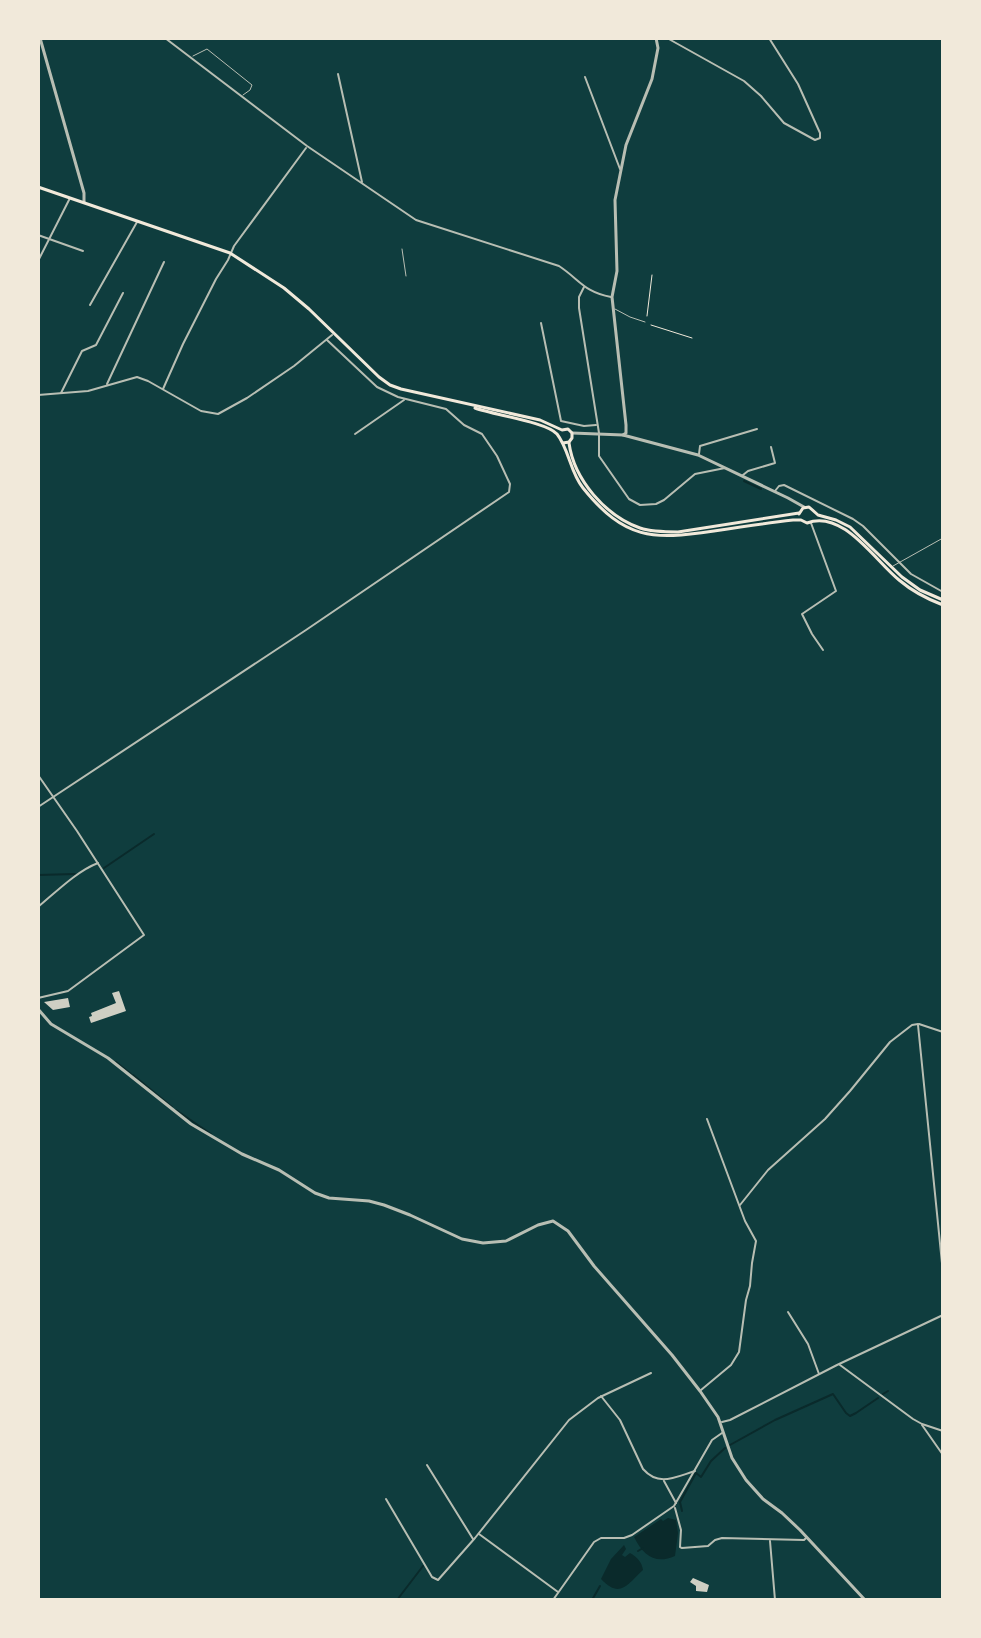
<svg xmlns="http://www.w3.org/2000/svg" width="981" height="1638" font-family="'Fira Sans',sans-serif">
<rect width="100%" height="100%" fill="#0f3d3e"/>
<!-- water -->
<g fill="#0a2a2b">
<path d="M668,1518L676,1520L678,1533L675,1556C655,1565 643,1555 634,1537L661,1519L663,1521Z"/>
<path d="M624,1545L626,1549L622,1555L625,1557L630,1553C637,1557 642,1562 643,1570C627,1585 620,1599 601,1579L611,1559Z"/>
</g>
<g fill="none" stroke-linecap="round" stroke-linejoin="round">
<!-- stream -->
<g stroke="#0a2a2b" stroke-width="2">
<path d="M744,481L761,489"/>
<path d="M104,868L154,834"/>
<path d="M38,875L75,874"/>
<path d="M116,1062L131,1074"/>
<path d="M133,1075L172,1107"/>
<path d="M176,1110L211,1134"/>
<path d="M883,1394L888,1391"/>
<path d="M730,1445L775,1420L833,1394L846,1413L850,1416L856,1413L878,1398"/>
<path d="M682,1511L680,1502L696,1473L701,1477L711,1461L725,1448"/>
<path d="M638,1551L643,1548"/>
<path d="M397,1600L423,1566"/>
<path d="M592,1600L600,1586"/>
</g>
</g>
<!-- building -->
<g fill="#cfcfc3">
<path d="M119,991L126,1011L91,1023L89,1017L92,1016L91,1013L116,1003L112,993Z"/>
<path d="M68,998L70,1007L53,1010L44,1002Z"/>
<path d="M693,1578L709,1585L707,1592L696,1591V1586L690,1582Z"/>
</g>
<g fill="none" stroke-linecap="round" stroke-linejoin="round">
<!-- path -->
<g stroke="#f1e9da" stroke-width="1">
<path d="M647,316L652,275"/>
<path d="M651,325L692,338"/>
</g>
<!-- service -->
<g stroke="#b8beb3" stroke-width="1">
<path d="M193,56L207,49L252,85L250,90L243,95"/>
<path d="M402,249L406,276"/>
<path d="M615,309L630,317L645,322"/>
<path d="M893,566L943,538"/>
</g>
<!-- minor -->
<g stroke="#b8beb3" stroke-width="2">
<path d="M165,38L307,146L416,220L559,266C580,280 584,292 611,297"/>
<path d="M667,38L744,81L761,96L784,123L815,140L820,138V133L798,84L769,38"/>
<path d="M338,74L362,182"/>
<path d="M585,77L620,169"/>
<path d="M38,235L83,251"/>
<path d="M38,261L70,198"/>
<path d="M584,287L579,297V308L599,433V456L629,499L640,505L656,504L664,500L695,474L725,468"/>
<path d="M90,305L137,222"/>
<path d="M541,323L561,421L584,426L596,425"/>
<path d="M107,384L164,262"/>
<path d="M163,389L183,344L216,279L228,260L234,246L306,148"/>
<path d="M61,393L82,351L96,345L123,293"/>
<path d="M38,395L88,391L137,377L148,381L201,411L218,414L247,398L294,366L332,335"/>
<path d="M355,434L404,400"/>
<path d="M699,454L700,446L757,429"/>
<path d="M743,475L748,471L775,463L771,447"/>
<path d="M775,491L779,486L784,485L853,519L863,526L911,574L943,592"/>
<path d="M811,523L836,591L802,614L812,634L823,650"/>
<path d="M38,775L77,831L144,935L68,991L38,998"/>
<path d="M38,807L306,630L509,492L510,484L497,456L482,434L464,425L446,409L398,397L377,387L327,340"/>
<path d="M38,907C56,892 77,871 98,863"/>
<path d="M919,1024L943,1032"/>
<path d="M918,1025L943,1273"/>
<path d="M740,1205L768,1170L825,1119L850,1091L890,1042L912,1025L918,1024"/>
<path d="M788,1312L808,1344L819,1374"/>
<path d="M840,1365L913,1419L922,1424L943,1431"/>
<path d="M701,1390L731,1365L739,1352L746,1300L750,1286L752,1263L756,1241L745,1221L707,1119"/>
<path d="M601,1396L620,1420L643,1469C659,1487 675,1477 695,1471"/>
<path d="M722,1422L730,1420L837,1365L943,1315"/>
<path d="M922,1425L943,1455"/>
<path d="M427,1465L473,1539"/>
<path d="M664,1481L676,1503"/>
<path d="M386,1499L432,1577L438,1580L475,1538L569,1420L598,1398L651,1373"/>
<path d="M675,1508L681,1530L680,1547L682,1548L708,1546L715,1540L722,1538L804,1540L806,1538"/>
<path d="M479,1534L558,1592"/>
<path d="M770,1541L775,1600"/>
<path d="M553,1600L594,1542L601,1538H624L632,1535L674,1506L712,1440L722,1433"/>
</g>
<!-- tertiary -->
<g stroke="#b8beb3" stroke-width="3">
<path d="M40,38L84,193V202"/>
<path d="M572,433L623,435L698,455L788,498L804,507"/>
<path d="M623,435L626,433V425L612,297L617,271L615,200L626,145L652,79L658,48L656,38"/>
<path d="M38,1009L51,1024L108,1058L191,1124L242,1154L279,1170L315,1193L329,1198L369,1201L384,1205L410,1215L462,1239L483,1243L506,1241L538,1225L553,1221L568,1231L594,1266L672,1355L700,1391L718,1417L732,1458L746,1480L763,1499L782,1513L800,1530L865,1600"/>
</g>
<!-- secondary -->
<g stroke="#f1e9da" stroke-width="3">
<path d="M38,187L230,253L284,288L309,309L379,377L390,385L401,389L540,420L562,430L568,429L572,433V438L569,442L563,443"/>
<path d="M475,408C494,415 546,422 557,434C569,449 570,472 583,488C625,540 652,540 714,531C740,527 767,523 793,520H801L807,523C843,509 875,561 899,580C912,591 927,599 943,605"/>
<path d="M569,443C574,480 606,516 640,528C652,532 665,532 678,532L799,513"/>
<path d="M799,514L803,508L809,507L818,515L836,520L850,527L902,577L920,590L943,600"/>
</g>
</g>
<!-- border -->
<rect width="981" height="1638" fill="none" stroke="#f1e9da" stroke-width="80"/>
</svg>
